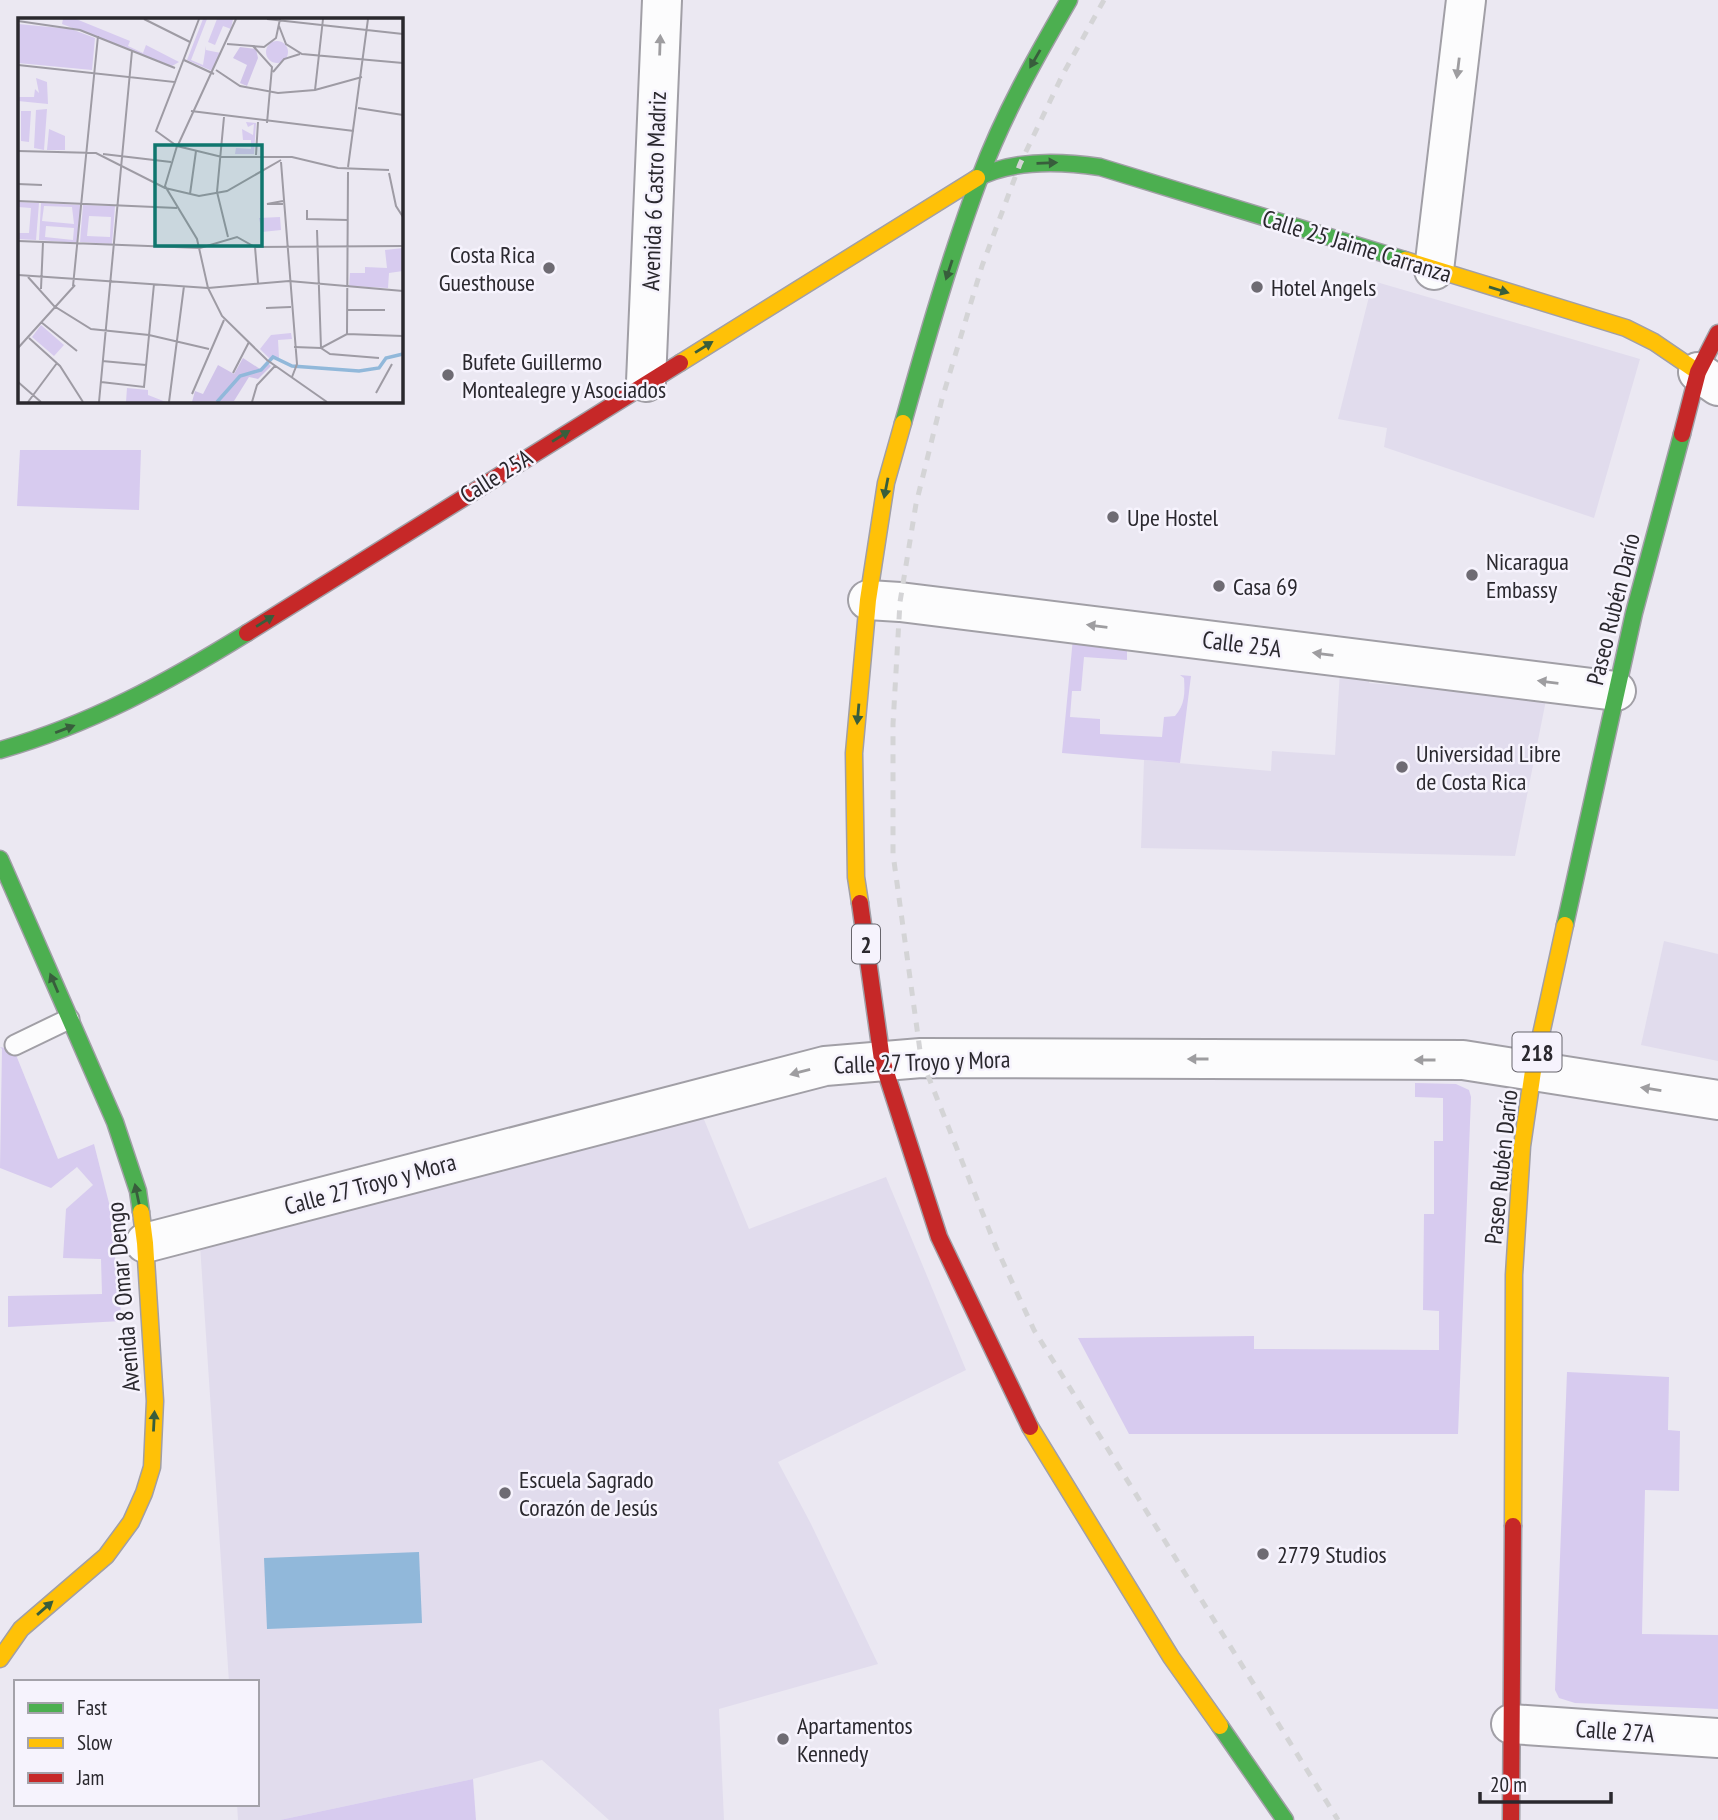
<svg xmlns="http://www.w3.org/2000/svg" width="1718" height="1820" font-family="'PT Sans Narrow',sans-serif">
<rect width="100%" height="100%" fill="#ebe8f2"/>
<!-- built -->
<g fill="#e1dced">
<path d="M1373,281L1640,359L1594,518L1384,447L1387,428L1338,419Z"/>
<path d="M1340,670L1369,672V683L1546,700L1515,856L1141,848L1144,760L1271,771L1272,751L1335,755Z"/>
<path d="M1664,941L1718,954V1061L1641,1045Z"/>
<path d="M703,1117L749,1229L886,1177L966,1370L778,1462L811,1524L878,1664L719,1709L724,1820H609L542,1760L473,1779L280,1820H238L237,1804H257V1682H229L200,1245Z"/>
</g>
<!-- green -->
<g fill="#d7cbef">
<path d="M20,450H141L139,510L17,506Z"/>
<path d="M1073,638L1127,646V660L1084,657L1081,691H1072L1070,717L1100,719V734L1162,737L1164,717L1175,716C1185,705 1185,693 1184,678L1180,675L1191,676L1180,763L1062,753Z"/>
<path d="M0,1047L14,1050L58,1159L94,1144L109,1203L122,1321L8,1327V1296L102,1294L101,1259L63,1258L66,1209L93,1185L77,1167L51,1188L0,1168L2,1049Z"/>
<path d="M1415,1083L1456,1084L1469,1090L1471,1097L1458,1434H1129L1078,1338L1254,1336V1349L1439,1350V1311L1423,1310L1424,1214H1434V1141H1443V1098L1415,1097Z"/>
<path d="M1567,1372L1669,1377L1668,1430L1680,1431L1679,1491L1645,1490L1642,1634L1718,1635V1709L1575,1703L1559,1698L1555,1690Z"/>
<path d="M473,1779L476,1820H280Z"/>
</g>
<!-- water -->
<path fill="#91b8da" d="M419,1552L422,1623L267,1629L264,1558Z"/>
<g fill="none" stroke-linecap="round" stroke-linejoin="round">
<defs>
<path id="lane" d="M15,1045L69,1019"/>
<g id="street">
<path d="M1434,270L1466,0"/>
<path d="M1698,372L1718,386"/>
<path d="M646,382L662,0"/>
<path d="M868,600L900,602L1616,691"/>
<path d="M145,1243L825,1066L921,1058L1463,1060L1718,1100"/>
<path d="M1511,1724L1718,1738"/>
</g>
<g id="fast">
<path d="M977,178C1014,159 1060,161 1100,167L1405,260"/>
<path d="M903,423C926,341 950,257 980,177C1003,115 1036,57 1069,0"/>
<path d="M0,750C89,725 168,682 247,633"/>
<path d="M0,859L115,1122L138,1191L141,1212"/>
<path d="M1565,925L1634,613L1682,434"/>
<path d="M1220,1726L1285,1820"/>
</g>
<g id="slow">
<path d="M1405,260L1626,328L1654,342L1698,372"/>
<path d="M680,363L977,178"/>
<path d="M860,903L856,877L854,753L868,600L886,483L903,423"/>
<path d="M1030,1427L1171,1657L1220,1726"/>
<path d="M1513,1526L1514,1275L1522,1146L1533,1071L1565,925"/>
<path d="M0,1659L21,1629L106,1556L131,1522L144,1493L152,1467L155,1401L145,1243L141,1212"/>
</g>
<g id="jam">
<path d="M1682,434L1698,372L1718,333"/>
<path d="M247,633L680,363"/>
<path d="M860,903L882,1060L939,1237L1030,1427"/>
<path d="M1511,1820L1513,1526"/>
</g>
</defs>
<!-- lane casing -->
<use href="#lane" stroke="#a19fa6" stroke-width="23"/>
<!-- street casing -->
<use href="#street" stroke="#a19fa6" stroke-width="42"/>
<!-- fast casing -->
<use href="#fast" stroke="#a19fa6" stroke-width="19"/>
<!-- slow casing -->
<use href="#slow" stroke="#a19fa6" stroke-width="19"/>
<!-- jam casing -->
<use href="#jam" stroke="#a19fa6" stroke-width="19"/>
<!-- lane -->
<use href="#lane" stroke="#fcfcfd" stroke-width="19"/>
<!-- street -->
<use href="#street" stroke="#fcfcfd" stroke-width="38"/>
<!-- fast -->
<use href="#fast" stroke="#4caf50" stroke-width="16"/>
<!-- slow -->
<use href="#slow" stroke="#ffc107" stroke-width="16"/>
<!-- jam -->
<use href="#jam" stroke="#c62828" stroke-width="16"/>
<!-- rail -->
<path stroke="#d4d4d6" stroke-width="5" stroke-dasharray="9 9" stroke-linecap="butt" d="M1104,0L1063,74L1020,164L982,266L942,399L916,504L900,602L893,724V854L921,1058L996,1247L1034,1330L1338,1820"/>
</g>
<!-- one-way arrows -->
<defs><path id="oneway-solid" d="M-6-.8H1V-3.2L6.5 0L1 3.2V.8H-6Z" transform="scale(1.75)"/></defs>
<g fill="#9e9da0">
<use href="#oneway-solid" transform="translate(660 45) rotate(-88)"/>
<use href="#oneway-solid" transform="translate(1458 68) rotate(97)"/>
<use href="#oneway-solid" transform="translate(1097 626) rotate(-173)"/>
<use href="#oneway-solid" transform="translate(1323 654) rotate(-173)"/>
<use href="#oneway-solid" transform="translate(1548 682) rotate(-173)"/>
<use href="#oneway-solid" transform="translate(1198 1059) rotate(-180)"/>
<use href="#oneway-solid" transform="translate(1425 1060) rotate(-180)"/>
<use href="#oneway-solid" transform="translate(800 1072) rotate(165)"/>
<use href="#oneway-solid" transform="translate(1651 1089) rotate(-171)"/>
</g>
<g fill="#385e3c">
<use href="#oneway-solid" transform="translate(1035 59) rotate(120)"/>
<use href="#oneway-solid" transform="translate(1047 163) rotate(-2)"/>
<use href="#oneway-solid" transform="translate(949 270) rotate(108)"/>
<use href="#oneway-solid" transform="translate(1499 290) rotate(17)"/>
<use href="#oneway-solid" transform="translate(704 347) rotate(-32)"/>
<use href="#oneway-solid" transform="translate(561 436) rotate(-32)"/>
<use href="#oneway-solid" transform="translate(886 488) rotate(101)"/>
<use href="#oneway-solid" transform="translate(265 621) rotate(-32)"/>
<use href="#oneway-solid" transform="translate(858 714) rotate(95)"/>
<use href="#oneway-solid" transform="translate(65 729) rotate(-21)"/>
<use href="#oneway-solid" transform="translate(54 983) rotate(-113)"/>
<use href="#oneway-solid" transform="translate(137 1194) rotate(-102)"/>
<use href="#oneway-solid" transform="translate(154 1421) rotate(-87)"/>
<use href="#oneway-solid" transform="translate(45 1608) rotate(-41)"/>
</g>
<!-- markers -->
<g fill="#6e6b73" stroke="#f6f3fd" stroke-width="2.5">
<circle cx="549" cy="268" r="7"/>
<circle cx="1257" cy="287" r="7"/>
<circle cx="448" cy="375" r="7"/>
<circle cx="1113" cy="517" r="7"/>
<circle cx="1472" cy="575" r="7"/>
<circle cx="1219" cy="586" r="7"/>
<circle cx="1402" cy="767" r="7"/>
<circle cx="505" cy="1493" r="7"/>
<circle cx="1263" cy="1554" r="7"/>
<circle cx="783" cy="1739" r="7"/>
</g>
<g text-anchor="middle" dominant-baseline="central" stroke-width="5" stroke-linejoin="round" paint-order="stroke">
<!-- shield labels -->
<g fill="#f6f3fd" stroke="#67656c" stroke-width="2">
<rect x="852" y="924.5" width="28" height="39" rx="5"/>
<rect x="1512.5" y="1032.5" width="49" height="39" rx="5"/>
</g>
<g font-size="23" font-weight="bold" fill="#2a282e">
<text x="866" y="944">2</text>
<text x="1537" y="1052">218</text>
</g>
<!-- street labels -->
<g font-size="24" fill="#2a282e" stroke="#f6f3fd">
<text transform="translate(654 191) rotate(-88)">Avenida 6 Castro Madriz</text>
<text transform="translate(1357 246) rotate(17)">Calle 25 Jaime Carranza</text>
<text transform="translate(496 476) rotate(-32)">Calle 25A</text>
<text transform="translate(1613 609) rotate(-76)">Paseo Rubén Darío</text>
<text transform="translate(1242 644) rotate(7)">Calle 25A</text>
<text transform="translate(922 1062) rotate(-2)">Calle 27 Troyo y Mora</text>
<text transform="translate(1501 1167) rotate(-84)">Paseo Rubén Darío</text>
<text transform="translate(370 1184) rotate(-15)">Calle 27 Troyo y Mora</text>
<text transform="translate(123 1297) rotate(-95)">Avenida 8 Omar Dengo</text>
<text transform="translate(1615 1731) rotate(4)">Calle 27A</text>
</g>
<!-- poi labels -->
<g font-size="24" fill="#2a282e" stroke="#f6f3fd" text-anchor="start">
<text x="535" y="254" text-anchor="end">Costa Rica<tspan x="535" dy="28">Guesthouse</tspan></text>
<text x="1271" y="287">Hotel Angels</text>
<text x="462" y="361">Bufete Guillermo<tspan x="462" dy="28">Montealegre y Asociados</tspan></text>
<text x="1127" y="517">Upe Hostel</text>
<text x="1486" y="561">Nicaragua<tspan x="1486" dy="28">Embassy</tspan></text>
<text x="1233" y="586">Casa 69</text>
<text x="1416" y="753">Universidad Libre<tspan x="1416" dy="28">de Costa Rica</tspan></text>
<text x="519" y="1479">Escuela Sagrado<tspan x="519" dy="28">Corazón de Jesús</tspan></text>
<text x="1277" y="1554">2779 Studios</text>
<text x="797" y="1725">Apartamentos<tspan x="797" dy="28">Kennedy</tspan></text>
</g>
</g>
<!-- overview -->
<g transform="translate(18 18)">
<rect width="385" height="385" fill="#ebe8f2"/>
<path d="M45,1H58L112,23L110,28L125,35L128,27L161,44L154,48L44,6ZM185,1H189L173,42L185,47L188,28V32L203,35L194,53L169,42ZM199,1H215L213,11L205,8L197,27L190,24ZM0,6L53,11L77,20L74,52L0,45ZM248 34a11 11 0 1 1 22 0a11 11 0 1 1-22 0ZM18,60L29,64L30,86L0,83V79H16L17,71L21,75ZM29,91L26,132L16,130L18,92ZM3,93H13L11,124L3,123ZM228,104L238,105L236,136H217L218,130L233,131V122H225L224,111L235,117L236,106L230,109ZM31,111L47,118V132H29ZM0,184L21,185L18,222L0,221V215H11L13,190L0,189ZM23,185L63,187L59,225L21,222ZM26,188L54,189L56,206L24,203ZM28,208L56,210L55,222L27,219ZM65,187L97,188L94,226L62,224ZM71,198L93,199L92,219L69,218ZM262,199L263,212L244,214L241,200ZM385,230V253L371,255L370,270L331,268L332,255H347V249L369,250L367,232ZM23,307L46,327L36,338L14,319ZM273,315L274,321L260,322L261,340L252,341L242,331L253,317ZM109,370L130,372V377L148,384H108Z" fill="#d7cbef" fill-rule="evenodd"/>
<path d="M222,29L238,31L240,40L229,68L222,65L229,47L215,40ZM225,340L242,351L249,344L253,348L240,361L231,359L216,383L174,384L177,373L185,376L200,347L216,356Z" fill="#d0c3e9"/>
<path fill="none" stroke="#91b8da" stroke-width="3.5" d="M199,384L222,358L243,352L255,339L274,348L341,353L361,350L368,340L385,336"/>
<path fill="none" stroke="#9e9ba4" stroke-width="2" d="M126,1L172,24M249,1L385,16M0,3L62,12L157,50M261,8L268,26L284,36L385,45M209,26L246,29L258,20L262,1M235,28L254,49L249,105M166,42L196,56M0,47L157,64L138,113L159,128L204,139H274L320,150L371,152M198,52L222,68L260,75L297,72L344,59M255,54L266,41L282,36M157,64L181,1M297,72L305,1M340,90L385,97M173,93L336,113M206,99L199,174L210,219M160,127L218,1M159,128L147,168L179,221L190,270L204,298L249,342L309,384M0,133L78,135L147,170L181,178L209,173L263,142M85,136L153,144M238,137L240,104M263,144L279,346L274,359M330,149L350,1M371,155L378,188L385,199M0,166L24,167M172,176L178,133M0,183L159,190M265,183L249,186H265M289,192V201L330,202M299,212L303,330L312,336L361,340M0,223L182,230L219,219L237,229L385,228M237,229L240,265M0,257L190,270L271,263L385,273M10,259L36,288L73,311L131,317L191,331M55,268L80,18M23,271L25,224M248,290L273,289M329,292H367M23,304L59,333M329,316L330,154M11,320L42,348L65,384M276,329L303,330L329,316L385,318M0,330L57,267M84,343L128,347M215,355L231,324M0,364L23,384M83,364L126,369L136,266M358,375L374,346M174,376L206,302M10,384L39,345M81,384L114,33M151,384L166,268M234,384L239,367L257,348"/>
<path fill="#0f766e" fill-opacity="0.15" stroke="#0f766e" stroke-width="3.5" d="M137,127H244V228H137Z"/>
<rect width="385" height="385" fill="none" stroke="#2a282e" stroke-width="3.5"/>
</g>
<!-- legend -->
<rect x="14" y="1680" width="245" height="126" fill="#f6f3fd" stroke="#a4a2aa" stroke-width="2"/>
<rect x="28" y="1703" width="35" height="10" fill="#4caf50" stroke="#a4a2aa" stroke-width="2"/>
<text x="77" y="1715" font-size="21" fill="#2a282e">Fast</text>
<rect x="28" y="1738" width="35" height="10" fill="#ffc107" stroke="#a4a2aa" stroke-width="2"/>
<text x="77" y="1750" font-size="21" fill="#2a282e">Slow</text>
<rect x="28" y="1773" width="35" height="10" fill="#c62828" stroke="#a4a2aa" stroke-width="2"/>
<text x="77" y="1785" font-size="21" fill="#2a282e">Jam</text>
<!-- scale -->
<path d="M1480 1792v10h131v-10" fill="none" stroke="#2a282e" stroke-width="3.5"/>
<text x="1490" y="1792" font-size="21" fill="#2a282e" stroke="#f6f3fd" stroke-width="5" paint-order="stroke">20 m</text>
</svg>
